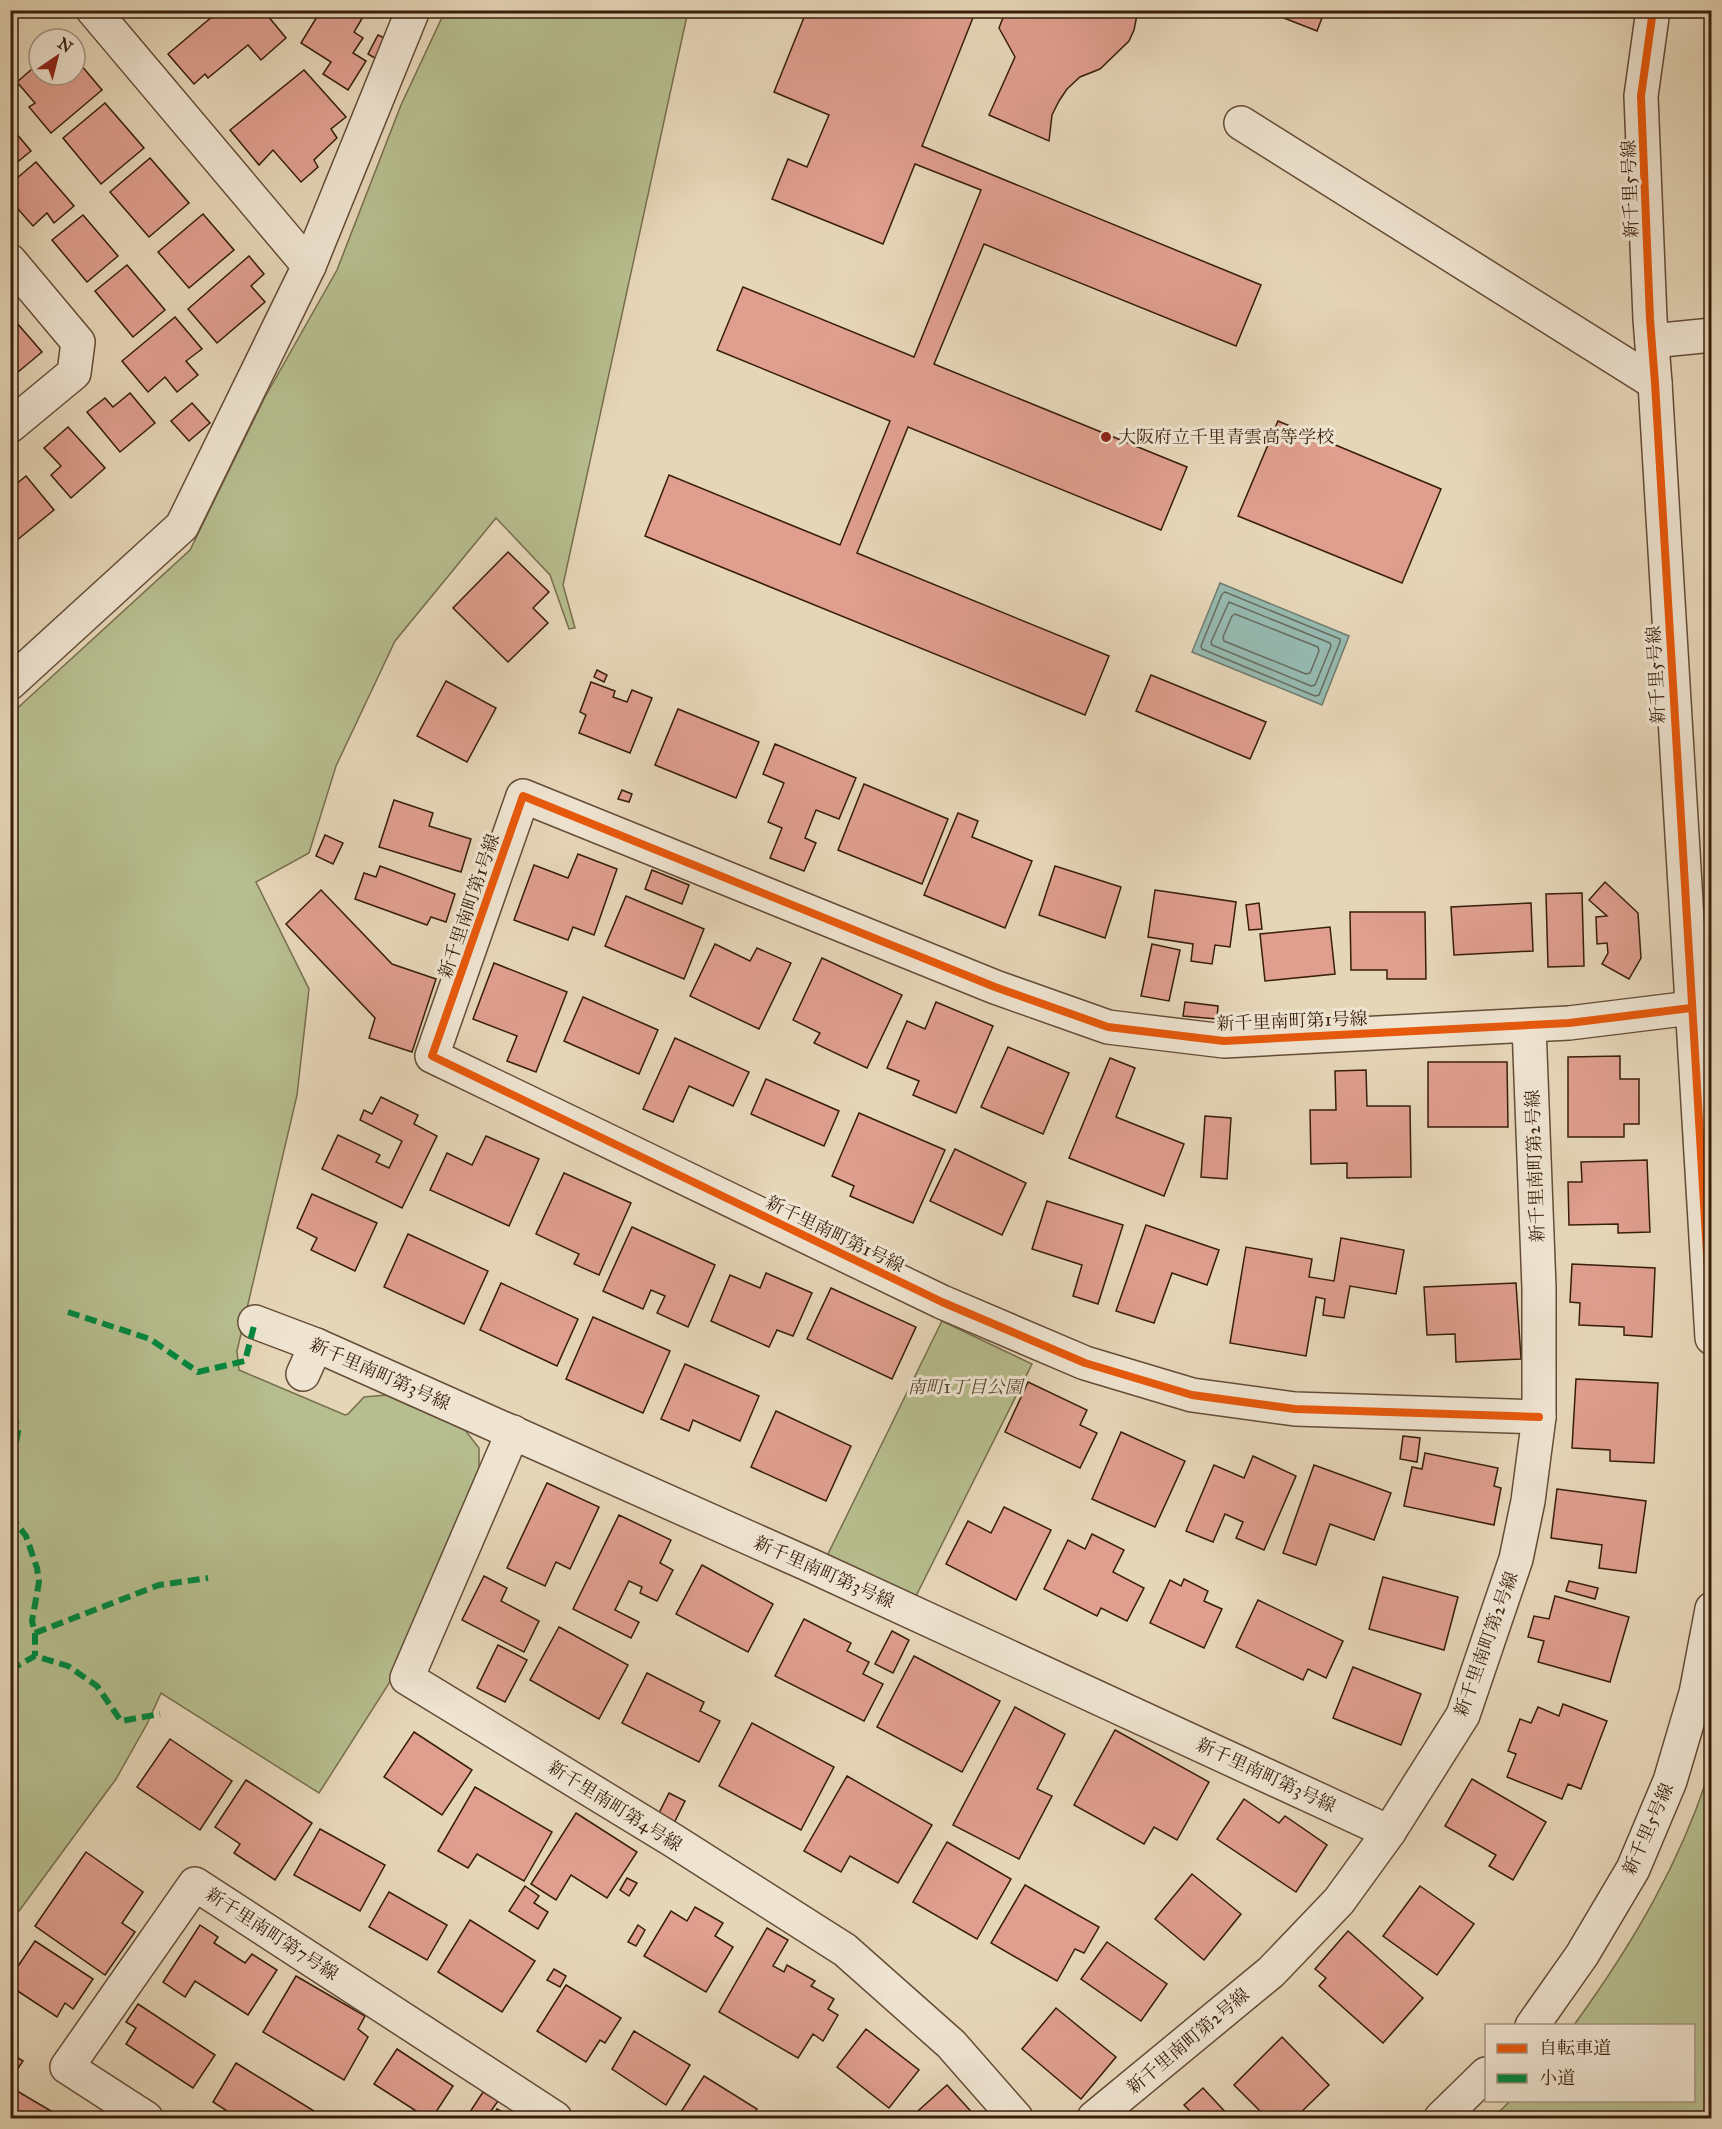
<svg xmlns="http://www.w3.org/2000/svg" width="1722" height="2129" font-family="'IM FELL Great Primer','Noto Serif JP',serif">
<rect width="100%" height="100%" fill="#e6d6b8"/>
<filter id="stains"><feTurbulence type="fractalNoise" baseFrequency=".00333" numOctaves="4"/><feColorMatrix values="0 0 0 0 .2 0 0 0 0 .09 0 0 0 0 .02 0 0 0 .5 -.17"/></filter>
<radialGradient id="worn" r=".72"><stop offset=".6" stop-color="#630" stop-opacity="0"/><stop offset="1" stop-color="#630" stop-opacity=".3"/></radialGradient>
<!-- green -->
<g fill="#b6bd8e" stroke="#776e4c" stroke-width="1.5">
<path d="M445,11H688L563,585L575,628L569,629L550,575L496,518L395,641L336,766L309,853L256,882L309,989L297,1095L237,1351L239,1370L345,1415L348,1414L364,1397L386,1395L465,1430L479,1448V1469L388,1685L319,1793L161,1693L147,1724L116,1779L11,1922V714L190,550L265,397L337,270L401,105Z"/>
<path d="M942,1321L1032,1364L915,1598L826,1558Z"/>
<path d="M1711,1766V2118H1493L1510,2101L1694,2100V2026L1574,2025C1632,1945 1682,1861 1711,1766Z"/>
</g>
<!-- water -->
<path fill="#96b9b0" stroke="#707b6e" stroke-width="1.5" d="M1220,583L1349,636L1322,705L1192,652Z"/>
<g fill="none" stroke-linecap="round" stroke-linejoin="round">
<!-- shore -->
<g stroke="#676c5e" stroke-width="1.5">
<path d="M1225,592L1340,639V642L1319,695L1315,696L1202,649L1201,646L1222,594Z"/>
<path d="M1229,602L1330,643L1331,646L1315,685L1311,686L1212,645L1211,642Z"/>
<path d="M1235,614L1318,647L1319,651L1310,673L1306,674L1224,641L1223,637L1232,616Z"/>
</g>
</g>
<!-- building -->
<g fill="#df9e8e" stroke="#381e0b" stroke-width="1.5">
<path d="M220,10H263L286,38L261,60L248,45L208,78L205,74L194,84L168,54Z"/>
<path d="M321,10H367L354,32L363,38L353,53L366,61L348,90L323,74L331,62L301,43Z"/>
<path d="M807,10H976L922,146L1261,285L1236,346L984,244L934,364L1187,467L1161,530L908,427L857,553L1109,656L1085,715L645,536L669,475L840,545L890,421L717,350L743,287L914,357L981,190L915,164L883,244L772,199L788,159L807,167L829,115L774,92Z"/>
<path d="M1006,10H1138L1134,30L1129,41L1100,69L1080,77L1067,89L1059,101L1052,115L1049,141L989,115L1015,57L999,28Z"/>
<path d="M1287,10H1325L1317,31L1284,18Z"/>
<path d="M378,35L389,40L378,60L368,54Z"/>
<path d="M75,58L102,90L51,133L29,107L35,103L17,82L39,63V75H75Z"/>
<path d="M304,70L346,117L331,129L337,138L314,160L318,167L301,182L273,150L259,165L230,130Z"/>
<path d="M105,103L144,148L101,184L63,138Z"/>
<path d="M10,126L31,151L10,168Z"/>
<path d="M150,158L189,203L149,237L110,192Z"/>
<path d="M36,162L74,206L54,223L47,213L33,226L10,200V184Z"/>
<path d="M203,214L234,250L189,288L158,252Z"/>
<path d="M83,215L118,256L87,282L52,240Z"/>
<path d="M249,256L264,274L251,286L265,302L217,343L188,309Z"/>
<path d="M127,265L165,310L133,337L95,291Z"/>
<path d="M10,315L42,352L12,377L10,375Z"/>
<path d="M175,317L202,349L186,361L198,375L177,392L165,377L148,392L122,361Z"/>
<path d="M130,393L155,423L120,452L87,412L105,398L113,407Z"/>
<path d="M192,403L210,423L189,441L171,421Z"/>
<path d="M1278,421L1441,489L1402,583L1238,516Z"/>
<path d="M68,427L105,468L71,498L51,475L61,466L44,448Z"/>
<path d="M26,476L54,510L11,545L10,489Z"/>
<path d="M508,552L549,592L533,608L548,623L508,662L453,608Z"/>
<path d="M597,670L607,675L604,682L594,677Z"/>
<path d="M1151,675L1266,722L1250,759L1136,711Z"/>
<path d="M446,681L496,708L467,762L417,736Z"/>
<path d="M591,682L615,691L613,697L627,702L632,690L652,698L630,753L579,733L586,715L580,712Z"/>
<path d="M678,709L759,742L736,798L655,765Z"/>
<path d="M775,744L856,778L839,819L816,810L805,838L816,843L804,871L770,858L782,828L768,822L784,783L763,774Z"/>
<path d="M864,784L948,819L922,884L838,850Z"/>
<path d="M622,790L632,794L629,802L618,799Z"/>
<path d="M394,800L433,813L429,826L471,839L461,872L379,847Z"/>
<path d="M958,813L978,821L972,837L1032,861L1005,928L924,895Z"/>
<path d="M325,835L343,843L333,864L316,856Z"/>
<path d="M578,854L617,869L594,935L573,927L568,940L514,920L534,865L568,878Z"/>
<path d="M380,866L455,894L446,922L431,917L427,925L355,899L364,873L376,877Z"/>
<path d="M1055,866L1121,887L1105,938L1039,915Z"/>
<path d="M652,870L689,885L682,904L645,889Z"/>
<path d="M1605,882L1638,913L1641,958L1629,979L1602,964L1608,953L1607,943L1597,944L1596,917L1607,916L1589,900Z"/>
<path d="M321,890L392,964L436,979L412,1052L369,1038L375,1018L286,924Z"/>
<path d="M1155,890L1236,902L1230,947L1215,945L1212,964L1191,961L1193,944L1148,937Z"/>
<path d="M1582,893L1584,966L1548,967L1546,894Z"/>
<path d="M626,896L704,929L684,979L605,946Z"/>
<path d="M1259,903L1262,929L1249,930L1246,905Z"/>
<path d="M1531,903L1533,951L1454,955L1451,907Z"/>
<path d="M1350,912H1425L1426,979H1387V970H1351Z"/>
<path d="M1330,927L1335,974L1265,981L1260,934Z"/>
<path d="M715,944L750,961L757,948L791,963L759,1029L690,996Z"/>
<path d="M1152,944L1180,950L1169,1001L1141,996Z"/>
<path d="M822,958L902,995L867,1068L814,1043L820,1033L793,1020Z"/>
<path d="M494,963L567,992L536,1072L507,1061L517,1036L473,1019Z"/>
<path d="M583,997L658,1030L639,1074L564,1041Z"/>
<path d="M936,1002L993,1026L956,1113L913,1095L919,1081L887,1068L907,1021L925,1029Z"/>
<path d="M1185,1002L1218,1006L1217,1019L1183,1016Z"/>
<path d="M675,1038L749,1072L733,1106L689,1086L673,1122L643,1109Z"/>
<path d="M1008,1047L1069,1073L1043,1134L981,1107Z"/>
<path d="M1620,1056V1079H1639V1124H1624V1137H1568V1057Z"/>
<path d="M1110,1058L1135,1068L1116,1117L1184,1144L1164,1196L1069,1158Z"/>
<path d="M1428,1062H1507L1508,1127H1428Z"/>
<path d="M1366,1070L1367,1106H1410L1411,1177L1347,1178V1163L1311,1164L1310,1110H1336L1335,1071Z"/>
<path d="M766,1079L839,1111L824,1146L751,1114Z"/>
<path d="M381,1097L418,1115L414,1124L437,1136L402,1208L322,1169L338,1135L380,1155L376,1162L389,1168L402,1141L360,1120L364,1110L372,1114Z"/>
<path d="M859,1113L945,1150L913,1223L850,1196L854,1186L832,1176Z"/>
<path d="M1205,1116L1231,1118L1227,1179L1201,1177Z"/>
<path d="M486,1136L539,1159L509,1226L430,1190L447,1153L472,1165Z"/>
<path d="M955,1149L1026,1183L1002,1235L930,1201Z"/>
<path d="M1647,1160L1650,1232L1618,1233V1224L1569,1225L1568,1182H1582L1581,1162Z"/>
<path d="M564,1173L631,1203L599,1275L574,1264L579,1254L536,1234Z"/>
<path d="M312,1194L377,1223L355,1271L311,1250L317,1238L297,1228Z"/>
<path d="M1047,1201L1123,1225L1098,1304L1073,1296L1082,1265L1032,1249Z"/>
<path d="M1146,1225L1219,1250L1207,1285L1172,1273L1154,1323L1116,1311Z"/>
<path d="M632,1227L715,1265L688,1327L657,1313L665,1296L651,1290L643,1309L603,1291Z"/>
<path d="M408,1234L488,1271L464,1324L384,1287Z"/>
<path d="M1341,1238L1404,1250L1396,1294L1350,1286L1344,1318L1323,1315L1325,1299L1316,1297L1306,1356L1230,1343L1246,1247L1312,1259L1309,1277L1334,1281Z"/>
<path d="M1572,1264L1655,1268L1652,1337L1624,1335V1327L1579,1325L1580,1303L1570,1302Z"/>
<path d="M766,1273L812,1293L793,1336L777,1330L769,1347L711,1321L730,1275L760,1288Z"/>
<path d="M501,1283L578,1319L557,1366L480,1330Z"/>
<path d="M1516,1283L1521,1359L1456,1362L1455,1334L1427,1335L1424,1287Z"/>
<path d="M831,1288L916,1327L892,1379L807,1339Z"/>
<path d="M593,1317L670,1351L643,1413L566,1379Z"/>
<path d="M685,1364L759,1396L740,1441L693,1420L689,1431L661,1419Z"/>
<path d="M1576,1379L1658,1383L1654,1463L1610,1461V1450L1572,1448Z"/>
<path d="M1028,1382L1087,1410L1080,1425L1097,1433L1080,1468L1005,1432Z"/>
<path d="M776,1411L851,1446L826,1501L751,1467Z"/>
<path d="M1121,1432L1185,1461L1155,1527L1092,1499Z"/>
<path d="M1403,1436L1420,1438L1417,1462L1400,1459Z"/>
<path d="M1425,1453L1498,1468L1494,1486L1501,1488L1494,1525L1404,1506L1412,1467L1422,1469Z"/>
<path d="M1253,1456L1296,1476L1264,1550L1236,1538L1243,1522L1225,1514L1213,1542L1186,1531L1214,1465L1244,1478Z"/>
<path d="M1314,1465L1391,1493L1374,1540L1330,1524L1316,1565L1283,1553Z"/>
<path d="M547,1483L599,1507L570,1569L556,1562L545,1586L507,1568Z"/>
<path d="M1557,1489L1646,1501L1636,1573L1599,1568L1602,1545L1551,1538Z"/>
<path d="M1004,1507L1051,1530L1016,1600L946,1564L968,1521L991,1533Z"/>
<path d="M619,1515L671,1540L660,1563L673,1570L657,1601L640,1593L642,1587L629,1581L615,1610L639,1622L631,1638L573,1609Z"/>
<path d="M1092,1534L1124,1550L1113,1572L1144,1588L1127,1621L1101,1608L1097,1616L1044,1589L1068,1540L1085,1549Z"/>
<path d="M702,1565L773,1604L748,1652L676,1614Z"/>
<path d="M484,1576L507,1588L501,1601L539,1621L524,1652L462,1620Z"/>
<path d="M1383,1577L1458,1597L1444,1650L1369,1629Z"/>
<path d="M1184,1579L1208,1591L1204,1601L1222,1609L1204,1648L1150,1623L1170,1580L1181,1586Z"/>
<path d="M1569,1581L1598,1588L1595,1599L1566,1591Z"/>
<path d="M1555,1596L1629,1617L1610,1682L1538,1662L1544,1641L1528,1637L1534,1616L1549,1619Z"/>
<path d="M1258,1600L1343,1641L1326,1678L1308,1669L1303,1680L1236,1647Z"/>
<path d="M804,1619L851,1643L847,1651L869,1662L863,1674L883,1684L864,1721L775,1676Z"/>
<path d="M559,1627L628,1665L599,1719L530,1680Z"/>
<path d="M892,1631L909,1640L893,1673L875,1664Z"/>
<path d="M498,1645L527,1660L505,1702L477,1688Z"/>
<path d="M914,1656L1000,1701L962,1772L877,1727Z"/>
<path d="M1353,1667L1421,1694L1401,1745L1333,1718Z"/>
<path d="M647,1673L704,1702L700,1711L720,1721L699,1762L622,1723Z"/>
<path d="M1563,1704L1607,1721L1581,1789L1568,1784L1562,1799L1507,1777L1516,1754L1508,1751L1520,1719L1531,1723L1538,1707L1559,1716Z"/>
<path d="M1015,1707L1065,1734L1037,1789L1052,1796L1019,1859L953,1825Z"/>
<path d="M752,1723L834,1767L801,1830L719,1786Z"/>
<path d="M1115,1730L1209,1782L1177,1840L1154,1827L1144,1844L1074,1805Z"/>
<path d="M414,1732L472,1770L442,1815L384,1777Z"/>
<path d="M170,1739L232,1781L200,1830L137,1787Z"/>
<path d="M847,1776L932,1825L898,1883L850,1856L841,1872L804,1851Z"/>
<path d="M1472,1779L1546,1822L1513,1880L1489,1866L1496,1855L1445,1826Z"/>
<path d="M246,1780L312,1823L275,1880L234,1853L240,1844L215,1827Z"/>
<path d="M475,1787L552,1832L524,1881L477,1854L468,1868L438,1851Z"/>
<path d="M669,1793L685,1801L673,1825L657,1817Z"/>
<path d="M1244,1799L1279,1823L1285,1816L1327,1845L1296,1892L1217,1839Z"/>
<path d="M576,1813L637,1852L607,1898L571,1875L556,1900L531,1884Z"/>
<path d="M320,1829L385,1865L360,1911L294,1875Z"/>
<path d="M947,1842L1011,1879L977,1939L913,1902Z"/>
<path d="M86,1852L143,1892L122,1923L135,1932L105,1975L35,1926Z"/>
<path d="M1192,1874L1241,1914L1204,1960L1155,1919Z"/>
<path d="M627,1878L637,1883L629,1896L620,1890Z"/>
<path d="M1025,1885L1099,1927L1084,1953L1075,1949L1057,1981L991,1943Z"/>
<path d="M525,1886L539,1896L534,1903L548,1912L538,1929L509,1911Z"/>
<path d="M1420,1886L1474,1924L1437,1975L1383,1936Z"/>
<path d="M389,1892L447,1925L427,1960L369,1927Z"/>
<path d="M695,1907L723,1923L715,1936L733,1947L706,1992L644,1956L671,1911L687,1921Z"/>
<path d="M470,1920L535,1961L502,2012L438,1972Z"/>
<path d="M200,1925L218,1937L214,1943L245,1963L252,1954L277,1970L248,2015L195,1981L185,1997L163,1982Z"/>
<path d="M638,1925L645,1930L636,1946L628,1942Z"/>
<path d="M767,1928L788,1940L773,1966L784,1972L787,1965L815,1981L811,1986L834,1999L828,2009L838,2015L823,2041L813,2034L798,2058L719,2012Z"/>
<path d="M1348,1931L1423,1998L1383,2043L1319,1986L1326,1978L1315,1969Z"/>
<path d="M35,1941L93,1979L73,2009L65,2003L57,2017L10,1986V1978Z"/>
<path d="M1107,1942L1167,1984L1141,2021L1081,1979Z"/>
<path d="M554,1969L566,1976L560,1987L547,1980Z"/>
<path d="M296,1976L365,2016L358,2029L368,2037L344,2080L263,2032Z"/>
<path d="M566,1985L621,2018L605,2043L600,2040L586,2062L537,2031Z"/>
<path d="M138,2004L215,2055L193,2088L126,2044L136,2028L126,2022Z"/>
<path d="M1056,2008L1116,2057L1081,2099L1022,2049Z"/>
<path d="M866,2029L919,2070L889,2108L837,2067Z"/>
<path d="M634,2031L690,2065L666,2105L612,2069Z"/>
<path d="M1282,2037L1329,2085L1295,2118H1267L1234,2085Z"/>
<path d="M397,2049L453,2086L432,2118H427L374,2084Z"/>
<path d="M10,2053L23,2061L10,2080Z"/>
<path d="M236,2063L314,2111L310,2118H238L213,2102Z"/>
<path d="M704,2076L757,2109L752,2118H677Z"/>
<path d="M947,2085L977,2118H910Z"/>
<path d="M1203,2088L1231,2118H1197L1184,2105Z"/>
<path d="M17,2091L63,2118H10V2102Z"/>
<path d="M483,2092L498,2101L486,2118H466Z"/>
<path d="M497,2109L513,2118H491Z"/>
</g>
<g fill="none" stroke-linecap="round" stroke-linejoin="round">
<defs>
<g id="minor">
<path d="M93,10L309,266"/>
<path d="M1653,10L1641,96L1650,319L1655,383L1712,1338"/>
<path d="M1241,123L1655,383"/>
<path d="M10,261L78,342L74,373L10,426"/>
<path d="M1652,341L1712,335"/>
<path d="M10,683L182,526L309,266L413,10"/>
<path d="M255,1322L316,1345L812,1566L1389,1832"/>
<path d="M303,1374L316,1345"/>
<path d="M1539,1417L1295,1409L1192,1395L1085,1363L942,1302L432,1056L523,796L995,987L1108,1027L1224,1041L1569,1023L1691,1008"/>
<path d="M513,1432L407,1678L674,1841L845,1950L951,2044L1016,2118"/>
<path d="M1532,2026L1582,1955L1633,1869L1670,1781L1696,1693L1712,1609"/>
<path d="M146,2118L67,2067L195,1884L555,2118"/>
<path d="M1094,2118L1271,1972L1339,1901L1389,1832L1463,1715L1516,1559L1528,1501L1539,1417V1288L1529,1026"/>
<path d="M1441,2118L1486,2074"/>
</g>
</defs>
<!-- minor casing -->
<use href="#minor" stroke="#644c36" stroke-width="36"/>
<!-- minor -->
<use href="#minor" stroke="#efe4d1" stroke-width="33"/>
<!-- quiet -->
<g stroke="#00873e" stroke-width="6" stroke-dasharray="12 6" stroke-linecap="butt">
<path d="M68,1312L150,1339L198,1372L245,1361L255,1322"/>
<path d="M10,1415L19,1427L10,1472"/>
<path d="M10,1515L26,1536L37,1568L39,1582L32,1621L35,1633V1656"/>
<path d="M35,1633L159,1585L208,1578"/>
<path d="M10,1670L35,1656L68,1666L97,1686L121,1721L160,1714"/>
</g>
<defs>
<g id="cycleway">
<path d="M1653,10L1641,96L1650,319L1655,383L1712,1338"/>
<path d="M1539,1417L1295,1409L1192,1395L1085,1363L942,1302L432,1056L523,796L995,987L1108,1027L1224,1041L1569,1023L1691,1008"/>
</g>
</defs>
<!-- cycleway casing -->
<use href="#cycleway" stroke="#efe4d1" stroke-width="11"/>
<!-- cycleway -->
<use href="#cycleway" stroke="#e8590c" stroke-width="8"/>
</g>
<!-- markers -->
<circle fill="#8f2418" stroke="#efe4d1" stroke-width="2" cx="1106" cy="437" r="6"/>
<g text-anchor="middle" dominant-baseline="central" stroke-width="6" stroke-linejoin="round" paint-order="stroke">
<!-- street labels -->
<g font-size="18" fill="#381e0b" stroke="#efe4d1">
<text transform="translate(1630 189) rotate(-92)">新千里5号線</text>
<text transform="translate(1656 675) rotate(-93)">新千里5号線</text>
<text transform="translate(469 906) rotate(-71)">新千里南町第1号線</text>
<text transform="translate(1292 1021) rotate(-2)">新千里南町第1号線</text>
<text transform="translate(1535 1166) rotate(-92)">新千里南町第2号線</text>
<text transform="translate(835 1234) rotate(26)">新千里南町第1号線</text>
<text transform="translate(380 1374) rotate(24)">新千里南町第3号線</text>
<text transform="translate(824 1572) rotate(24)">新千里南町第3号線</text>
<text transform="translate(1486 1644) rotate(-70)">新千里南町第2号線</text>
<text transform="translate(1266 1775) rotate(25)">新千里南町第3号線</text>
<text transform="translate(615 1806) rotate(32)">新千里南町第4号線</text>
<text transform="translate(1648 1829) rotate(-66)">新千里5号線</text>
<text transform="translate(272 1934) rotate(33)">新千里南町第7号線</text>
<text transform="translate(1188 2041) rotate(-40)">新千里南町第2号線</text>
</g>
<!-- poi labels -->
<g font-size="18" fill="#381e0b" stroke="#efe4d1" text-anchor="start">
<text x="1118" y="437">大阪府立千里青雲高等学校</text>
</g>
<!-- park labels -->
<g font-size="18" font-style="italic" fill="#58462c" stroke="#efe4d1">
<text x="965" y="1387">南町1丁目公園</text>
</g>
</g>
<!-- margin -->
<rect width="1722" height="2129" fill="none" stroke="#e6d6b8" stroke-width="36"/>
<rect x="12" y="12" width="1698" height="2105" fill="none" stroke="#381e0b" stroke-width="3"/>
<rect x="18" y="18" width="1686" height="2093" fill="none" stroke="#381e0b" stroke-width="1.5"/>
<!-- legend -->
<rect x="1485" y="2024" width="210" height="78" fill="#efe4d1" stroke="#a69582" stroke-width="1.5"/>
<rect x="1497" y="2044" width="30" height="9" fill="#e8590c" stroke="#a69582" stroke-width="1.5"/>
<text x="1539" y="2054" font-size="18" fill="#381e0b">自転車道</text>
<rect x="1497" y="2074" width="30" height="9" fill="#00873e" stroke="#a69582" stroke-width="1.5"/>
<text x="1539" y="2084" font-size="18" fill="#381e0b">小道</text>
<!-- north arrow -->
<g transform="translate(57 57) rotate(35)"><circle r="28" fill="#efe4d1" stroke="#a69582" stroke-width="1.5"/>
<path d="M0-4.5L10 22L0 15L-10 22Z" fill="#8f2418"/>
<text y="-9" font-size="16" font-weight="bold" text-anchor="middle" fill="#381e0b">N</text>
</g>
<rect width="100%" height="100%" filter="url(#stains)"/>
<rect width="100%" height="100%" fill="url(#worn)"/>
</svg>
